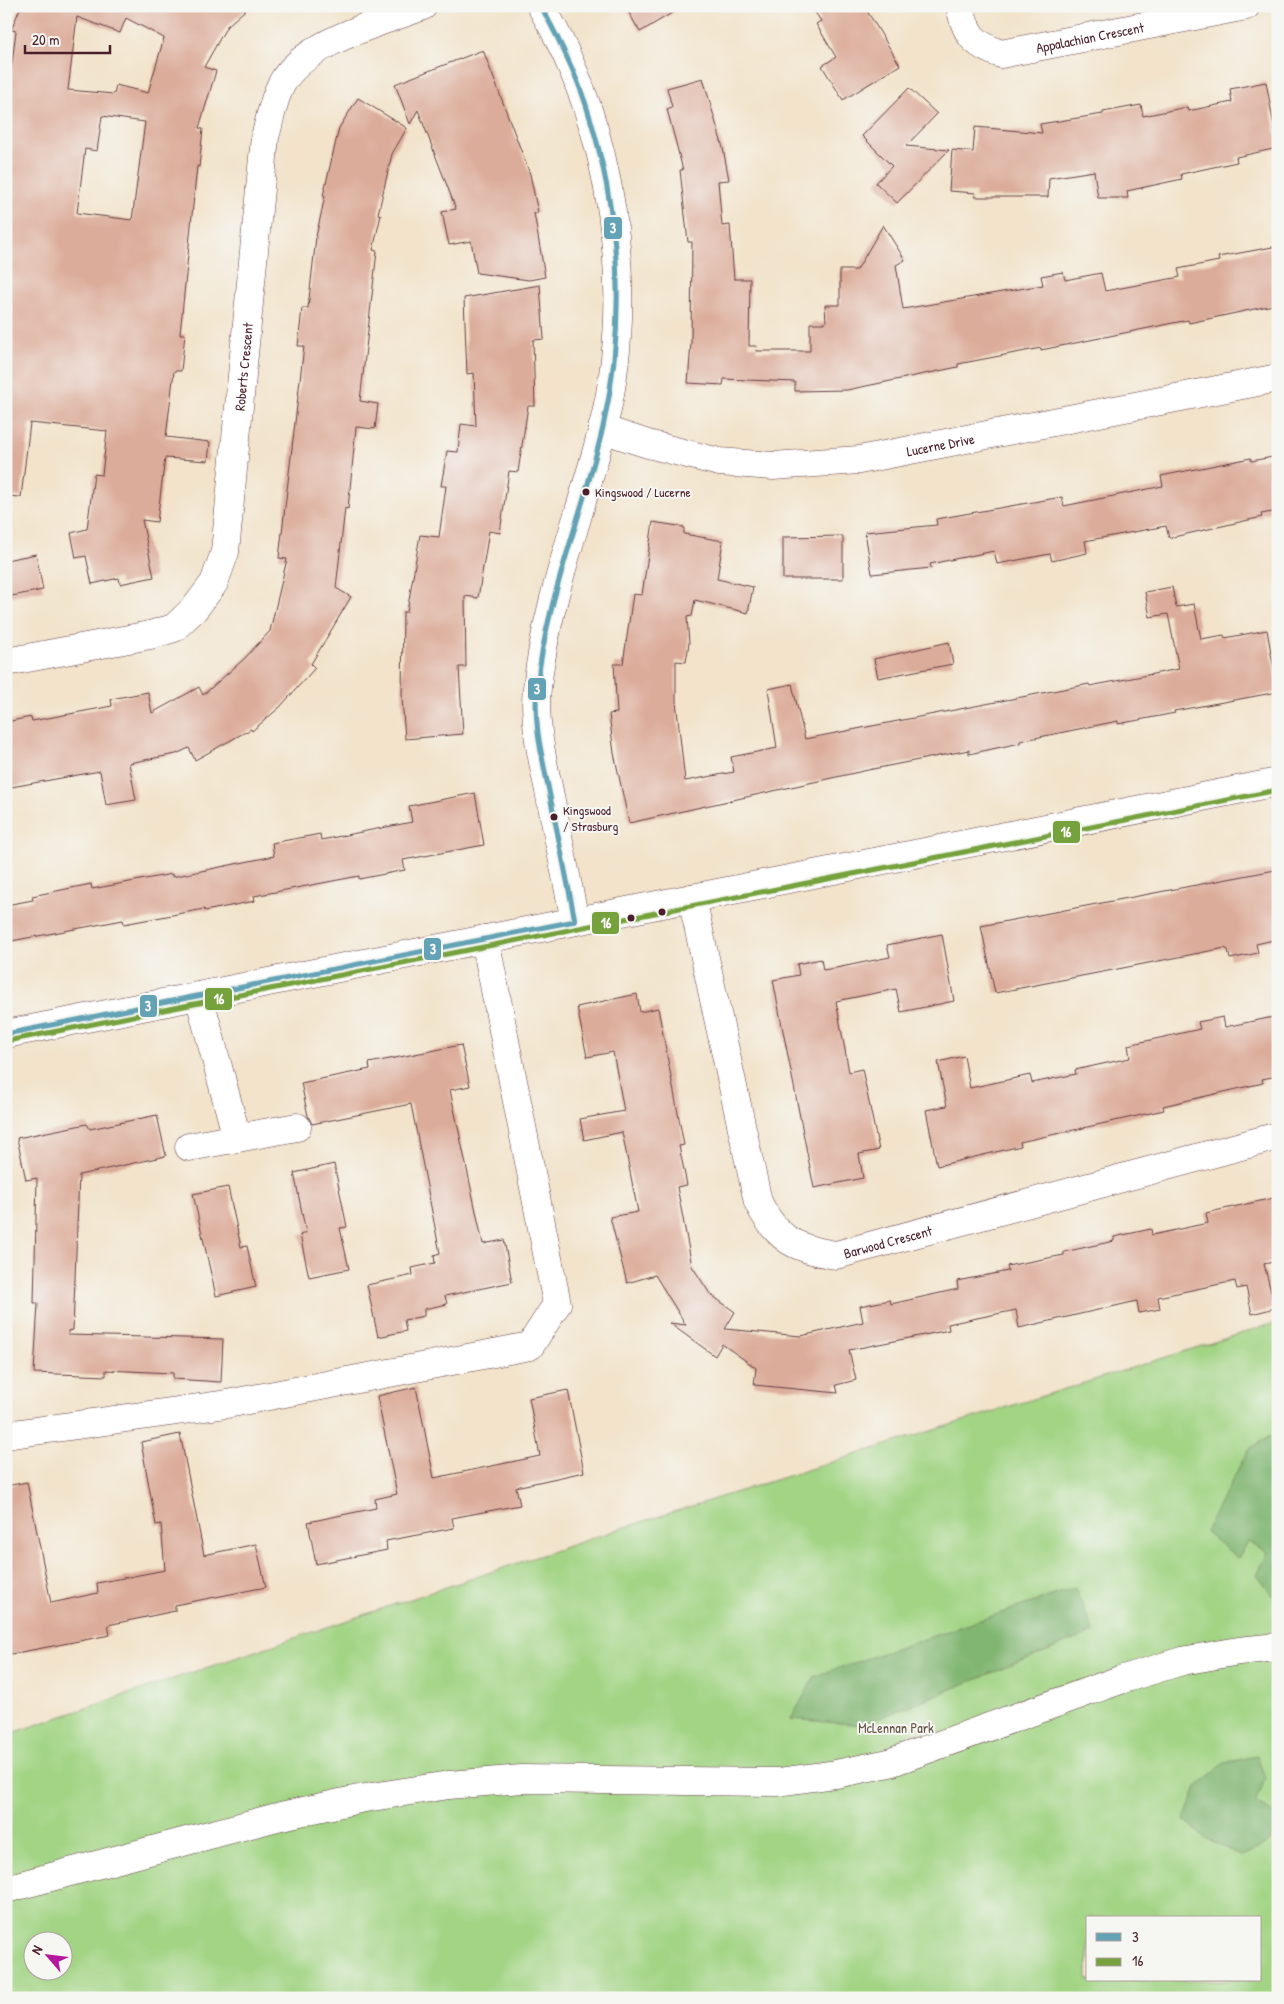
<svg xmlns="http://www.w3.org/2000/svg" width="1284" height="2004" font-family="'Patrick Hand',sans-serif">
<rect width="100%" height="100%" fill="#f6f6f2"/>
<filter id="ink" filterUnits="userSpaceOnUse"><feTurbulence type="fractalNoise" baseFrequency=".02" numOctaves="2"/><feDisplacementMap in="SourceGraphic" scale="10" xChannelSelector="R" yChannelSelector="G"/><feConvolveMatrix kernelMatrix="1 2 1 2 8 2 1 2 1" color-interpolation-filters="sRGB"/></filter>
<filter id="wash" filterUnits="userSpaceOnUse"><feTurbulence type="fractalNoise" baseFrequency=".0096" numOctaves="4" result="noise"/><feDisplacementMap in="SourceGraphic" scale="20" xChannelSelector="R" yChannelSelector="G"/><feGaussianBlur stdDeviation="1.12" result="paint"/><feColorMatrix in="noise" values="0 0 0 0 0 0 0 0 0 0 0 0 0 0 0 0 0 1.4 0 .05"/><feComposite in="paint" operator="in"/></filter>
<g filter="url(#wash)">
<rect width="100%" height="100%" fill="#f2e3ca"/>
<!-- green -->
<path fill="#a2d484" stroke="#767a58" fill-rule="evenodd" d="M1278,1322V1998H6V1735L619,1529ZM1088,1918H1260V1980H1088ZM32,1942H62V1972H32Z"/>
<!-- forest -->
<g fill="#81b672" stroke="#666a4e">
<path d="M1278,1431V1603L1257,1575L1268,1552L1248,1542L1238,1558L1205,1532L1248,1450Z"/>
<path d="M1075,1588L1094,1632L862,1725L791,1719L815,1676Z"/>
<path d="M1257,1756L1265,1779L1256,1802L1278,1816C1278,1844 1264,1845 1242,1856L1207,1839L1184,1820L1197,1787L1224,1763Z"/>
</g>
<g id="blocks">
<!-- building -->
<g fill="#dcac9a" fill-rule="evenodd">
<path d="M21,6H250L227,26L204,67L216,71L199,128L203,129L199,167L197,166L180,334H185L181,371H174L166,437L210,442L208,461L165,458L157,522L142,520L154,577L120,584L119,578L92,584L86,556L76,558L71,533L87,529L94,474L102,475L107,431L30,423L21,497L6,496V110L16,31L11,30ZM77,17L120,33L126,18L164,38L148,93L116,85L114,94L68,90ZM102,116L145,122L132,220L77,213L85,149L97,151Z"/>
<path d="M625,6H684L640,32Z"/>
<path d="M811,6H864L900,65L843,100L822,66L836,57L816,24L821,21Z"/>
<path d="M483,50L530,174L538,213H534L545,277L529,280L477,273L471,241L449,245L442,212L456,209L418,110L410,124L395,84Z"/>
<path d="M703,78L723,148L729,180L718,181L722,226L730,225L734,279H750L749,346H757L756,351H810V323H826L825,305H840V270H857L883,225L905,260L896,265L903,309L1043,285L1041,276L1063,272L1065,280L1101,273L1105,291L1180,277L1178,269L1219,261L1218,257L1278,246V304L1189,323L1188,320L1041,350V348L958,364V367L847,390L795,391V382L724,379L723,385L688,383L691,343L692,242H688L680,170H683L667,109L672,107L667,88Z"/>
<path d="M1266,82L1278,148L1236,157L1237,162L1181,174L1182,179L1127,191L1128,198H1098L1094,171L1049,178L1048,197H975L976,193L949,191L952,150L973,152L975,127L1042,133L1040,124L1103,114V112L1141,105L1143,116L1187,107L1188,111L1232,102L1230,89Z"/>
<path d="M909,88L937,114L906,146L949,150L897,203L876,183L892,166L862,136Z"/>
<path d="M358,98L407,128L392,154L378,214L381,215L373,250L377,251L360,401L378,404L375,429L356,427L348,509L345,508L336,588L351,597L311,664L315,668L280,707L252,731L251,729L195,760L189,748L176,754L129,763L136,800L106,805L100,771L6,788V722L31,717L32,721L112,706L111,699L148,692L152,713L199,687L203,695L244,659L270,631L287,559L279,558L304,346H298L302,308H308L316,237L325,196H323L339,128Z"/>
<path d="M540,285L544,339L533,340L535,406H528L518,472L509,471L500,533L489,531L478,598L465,596L466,667H459L463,734L405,739L402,697L403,612H407L420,535L439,537L446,486H441L447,451L458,452L461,424L476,426L474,373L467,374L464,298Z"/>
<path d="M1278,456V511L1261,514L1262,517L1169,538L1166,526L1085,541L1087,553L1052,561L1050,554L997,564L994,551L930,564L931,568L872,574L865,532L937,525L936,519L1062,497L1064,506L1163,486L1161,476L1251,458V461Z"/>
<path d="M653,522L684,527V534L723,541L717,579L753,587L748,613L695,600L692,616L687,617L689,643L686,662L676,661V701L685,781L734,772L731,757L777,748L768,689L792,684L805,739L1089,684L1090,686L1179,669L1168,614L1150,617L1145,592L1172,587L1176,607L1194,604L1201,639L1224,635L1225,638L1267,630L1278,692L1174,711L1175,713L1118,724V721L1020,741V743L969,754V750L868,770L629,823L614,753L609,714L617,713L614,664H623L633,594L642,595Z"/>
<path d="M843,536V579H783V537Z"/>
<path d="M36,554L43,590L6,597V560Z"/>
<path d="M949,642L953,664L878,678L874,659Z"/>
<path d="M475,793L484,845L403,860L405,870L359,879V876L254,896L255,901L205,911L204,909L124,924L123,920L6,942V905L33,900L32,896L91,884L92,889L172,874V877L274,856L272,843L320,834L321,840L412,822L409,806Z"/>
<path d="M1275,870L1278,885V939L1256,944L1258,953L1230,959L1228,950L1225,948L995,993L981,926Z"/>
<path d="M942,934L954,1001L901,1012L896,989L836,1001L849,1072L862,1069L879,1150L859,1154L863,1178L814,1188L773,980L799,975L797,964L821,959L823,970L836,968L890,957L887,945Z"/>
<path d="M637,994L640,1012L658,1008L684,1145L679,1146L687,1185L677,1187L692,1266L710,1294L735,1312L725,1329L801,1336L863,1322L860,1306L890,1300L891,1304L958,1289L957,1281L1008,1271L1007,1266L1064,1255V1252L1114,1241V1237L1151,1229L1152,1235L1208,1223L1206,1213L1278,1197V1261L1264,1264L1275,1308L1252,1314L1246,1287L1237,1289L1235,1281L1158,1297L1160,1309L1139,1313L1137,1301L1019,1328L1016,1310L948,1324L949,1330L849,1350L856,1380L836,1385L838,1393L754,1385L756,1368L722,1344L715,1356L669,1323L686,1325L655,1275L627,1283L610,1217L638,1212L622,1132L584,1140L580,1119L624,1111L613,1052L587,1057L577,1007Z"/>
<path d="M1278,1016V1076L1262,1079L1263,1083L1163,1106L1164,1110L1020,1142L1021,1146L937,1166L926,1110L947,1106L938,1062L964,1056L970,1088L1030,1075L1032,1083L1076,1074L1075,1070L1130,1058L1128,1045L1200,1029L1198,1022L1223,1017L1225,1027Z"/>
<path d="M461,1045L470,1086L450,1090L483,1244L504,1240L512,1282L445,1296L447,1304L424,1309V1316L404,1320L406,1331L378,1337L367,1285L413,1275L412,1268L435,1263L434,1255L440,1253L411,1104L312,1124L308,1116L301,1083L370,1069L369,1063Z"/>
<path d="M157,1115L166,1156L79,1175L73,1330L68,1331V1335L223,1339L221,1382L173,1379V1373L106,1370V1376L34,1373L38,1303H34L37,1178L26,1180L17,1138L87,1124L90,1129Z"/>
<path d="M334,1164L347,1227L340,1228L349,1269L309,1277L300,1235L306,1233L294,1173Z"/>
<path d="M228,1187L241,1247L247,1246L256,1287L216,1296L193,1194Z"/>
<path d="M416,1387L434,1478L540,1456L529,1398L568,1390L584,1472L516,1487L520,1505L452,1518L454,1528L386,1541L387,1550L316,1564L308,1522L376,1508L375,1499L397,1494L377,1396Z"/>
<path d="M180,1434L204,1555L256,1544L266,1587L175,1605V1611L108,1625L110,1635L6,1655V1486L27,1482L51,1603L98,1593L97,1583L165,1570L161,1524L156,1525L141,1442Z"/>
</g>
</g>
</g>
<g filter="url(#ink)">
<use href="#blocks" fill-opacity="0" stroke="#633c43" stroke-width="1"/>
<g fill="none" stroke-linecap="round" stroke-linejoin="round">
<defs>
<g id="minor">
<path d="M541,6C613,128 637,289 603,427C581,514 547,598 537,688C533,724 543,761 550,796C558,838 567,879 575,921"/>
<path id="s1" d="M960,6C966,35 973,44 1001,54L1246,6"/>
<path id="s2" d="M602,429L648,444L719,462L773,466L859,460L1278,378"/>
<path id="s3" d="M6,662L150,635L174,628L195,608L214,583L225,552L265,137C270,120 273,100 281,85C303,42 380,23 423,6"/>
<path id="s4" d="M692,898L758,1202C777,1240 796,1249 836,1255L1278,1136"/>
<path d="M199,996L237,1138"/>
<path d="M6,1034L1278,782"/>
<path d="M189,1147L297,1127"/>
<path d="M6,1435L227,1404L530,1346L557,1304L485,939"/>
<path d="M6,1889L281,1816L359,1799L449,1785L522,1779L778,1782L836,1774L889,1763L1120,1680L1182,1661L1239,1651L1278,1647"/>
</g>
</defs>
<!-- minor casing -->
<use href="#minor" stroke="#633c43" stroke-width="29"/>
<!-- minor -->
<use href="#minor" stroke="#fff" stroke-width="28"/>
<defs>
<g id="bus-1">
<path d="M541,6C558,38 575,71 586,105C620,209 627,320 603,427C583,515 546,598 537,688C533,725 543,760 550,796C558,837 567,879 575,921"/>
<path d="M6,1034L575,921"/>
</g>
<path id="bus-2" d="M7,1041L1278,790"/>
</defs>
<!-- bus-1 casing -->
<use href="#bus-1" stroke="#f6f6f2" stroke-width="9"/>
<!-- bus-2 casing -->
<use href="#bus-2" stroke="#f6f6f2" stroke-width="9"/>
<!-- bus-1 -->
<use href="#bus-1" stroke="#64a3b5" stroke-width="5"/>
<!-- bus-2 -->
<use href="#bus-2" stroke="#75a23d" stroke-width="5"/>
</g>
</g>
<!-- markers -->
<g fill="#4a1f2b" stroke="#f6f6f2" stroke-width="2">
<circle cx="586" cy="492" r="4.5"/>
<circle cx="554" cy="817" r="4.5"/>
<circle cx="662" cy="912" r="4.5"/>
<circle cx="631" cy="918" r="4.5"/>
</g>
<g text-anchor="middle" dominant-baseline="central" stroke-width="4" stroke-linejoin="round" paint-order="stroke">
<!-- bus labels -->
<g font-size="13" fill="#4a1f2b" stroke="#f6f6f2" text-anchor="start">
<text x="595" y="492">Kingswood / Lucerne</text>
<text x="563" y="810">Kingswood<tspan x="563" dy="16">/ Strasburg</tspan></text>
</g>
<!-- street labels -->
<g font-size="14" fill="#4a1f2b" stroke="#f6f6f2">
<text stroke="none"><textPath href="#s1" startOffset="158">Appalachian Crescent</textPath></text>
<text stroke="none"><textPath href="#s3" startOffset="451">Roberts Crescent</textPath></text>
<text stroke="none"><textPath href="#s2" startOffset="345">Lucerne Drive</textPath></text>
<text stroke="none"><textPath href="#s4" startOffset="464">Barwood Crescent</textPath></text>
</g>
<!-- park labels -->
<g font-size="14" fill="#645546" stroke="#f6f6f2">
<text x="896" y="1727">McLennan Park</text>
</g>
</g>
<g stroke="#f6f6f2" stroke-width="2">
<rect x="603" y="216" width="20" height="24" rx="5" fill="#64a3b5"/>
<rect x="527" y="677" width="20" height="24" rx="5" fill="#64a3b5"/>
<rect x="1052" y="820" width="29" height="24" rx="5" fill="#75a23d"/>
<rect x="591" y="911" width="29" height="24" rx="5" fill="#75a23d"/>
<rect x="423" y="937" width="19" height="24" rx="5" fill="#64a3b5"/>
<rect x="204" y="987" width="29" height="24" rx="5" fill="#75a23d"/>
<rect x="139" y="994" width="19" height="24" rx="5" fill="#64a3b5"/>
</g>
<g font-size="14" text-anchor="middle" font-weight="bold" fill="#fff">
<text x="613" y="233">3</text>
<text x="537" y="694">3</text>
<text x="1066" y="837">16</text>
<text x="606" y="928">16</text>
<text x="433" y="954">3</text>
<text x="219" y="1004">16</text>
<text x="148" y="1011">3</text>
</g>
<!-- margin -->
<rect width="1284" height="2004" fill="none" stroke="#f6f6f2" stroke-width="25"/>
<!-- legend -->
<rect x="1086" y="1916" width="175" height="65" fill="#f6f6f2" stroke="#b1a0a2"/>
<rect x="1096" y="1933" width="25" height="8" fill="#64a3b5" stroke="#b1a0a2"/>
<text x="1132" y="1942" font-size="15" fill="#4a1f2b">3</text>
<rect x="1096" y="1958" width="25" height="8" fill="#75a23d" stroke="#b1a0a2"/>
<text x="1132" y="1966" font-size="15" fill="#4a1f2b">16</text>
<!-- north arrow -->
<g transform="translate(48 1956) rotate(298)"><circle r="24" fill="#f6f6f2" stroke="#b1a0a2"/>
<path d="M0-4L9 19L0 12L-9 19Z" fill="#b5179e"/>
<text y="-8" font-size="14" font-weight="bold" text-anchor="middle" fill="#4a1f2b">N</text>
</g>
<!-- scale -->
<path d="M25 45v8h85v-8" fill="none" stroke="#4a1f2b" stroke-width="2.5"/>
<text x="32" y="45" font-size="15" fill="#4a1f2b" stroke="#f6f6f2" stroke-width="4" paint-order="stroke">20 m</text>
</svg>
